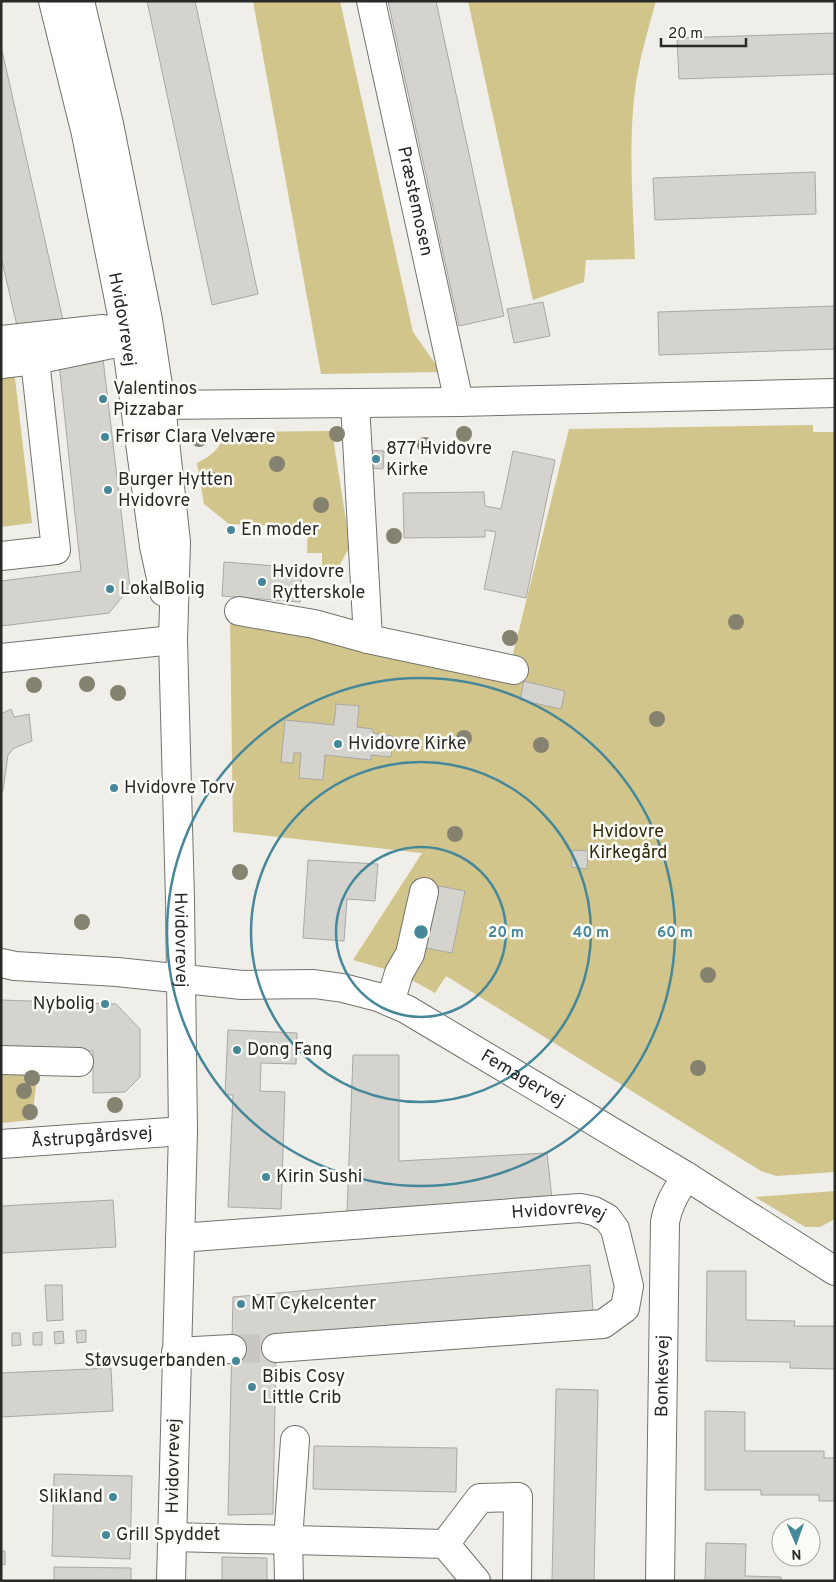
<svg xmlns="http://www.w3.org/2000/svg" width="836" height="1582" font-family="Overpass,sans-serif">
<rect width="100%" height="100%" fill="#efeee9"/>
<!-- green -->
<g fill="#d1c58c">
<path d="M253,1H340L413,332L441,372L321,374Z"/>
<path d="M468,1H656C648,30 639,60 635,90C628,146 633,203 635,259L586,260L584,282L533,300Z"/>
<path d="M14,370L32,523L1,527V372Z"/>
<path d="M813,425V432H835V1172L776,1176L761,1171L446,976L435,993L399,973L353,960L422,853L233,832L230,617L508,674L569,429Z"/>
<path d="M332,431L350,546L337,570L322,569V553H307L308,527L229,524L204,504L197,463C212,456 220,448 226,432Z"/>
<path d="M1,1068H38L32,1120L1,1123Z"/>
<path d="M835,1191V1219L820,1227H805L755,1197Z"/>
</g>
<!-- building -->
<g fill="#d4d3ce" stroke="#a9a8a4">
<path d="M147,1H195L258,294L212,305Z"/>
<path d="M388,1H436L504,316L459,326Z"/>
<path d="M835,33V74L679,79L677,38Z"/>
<path d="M1,46L63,320L18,330L1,257Z"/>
<path d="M815,172L816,214L655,220L653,178Z"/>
<path d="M543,302L550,336L514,343L507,309Z"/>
<path d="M835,306V349L659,355L658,312Z"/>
<path d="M103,359L130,587L109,613L1,626V581L81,571L59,363Z"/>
<path d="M368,450L384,451L383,469L368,468Z"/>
<path d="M513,451L555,460L526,598L484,589L496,532L485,530V537L404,538L403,493L484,492L485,506L501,509Z"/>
<path d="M224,562L302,568L300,602L222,596Z"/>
<path d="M524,681L565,691L561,709L520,700Z"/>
<path d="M336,704L359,706L357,727L373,729V733L393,736L391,757L371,755V760L325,755L323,780L299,778L301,753H294L293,763L281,762L285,720L334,725Z"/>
<path d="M11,709L14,717L29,714L32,741L14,748L8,755L3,790L1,795V714Z"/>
<path d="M573,850L588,851L587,869L571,867Z"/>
<path d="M308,860L378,864L375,901L347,899L344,941L303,938Z"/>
<path d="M439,886L465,891L452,953L426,948Z"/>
<path d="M1,1000L116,1004L140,1029V1077L125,1092L93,1093V1051L1,1047Z"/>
<path d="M228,1030L297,1033L296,1064L261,1063L260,1091L285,1092L281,1209L228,1207L233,1095H225Z"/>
<path d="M353,1055H399V1161L547,1153L552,1199L347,1214Z"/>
<path d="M113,1200L116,1247L1,1253V1206Z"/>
<path d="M590,1265L593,1312L276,1348L273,1514L228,1515L233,1297Z"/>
<path d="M707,1271H746V1320L795,1321L794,1326H835V1369L790,1368V1362L706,1361Z"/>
<path d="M45,1285H62L63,1320L47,1321Z"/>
<path d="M86,1330V1342L77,1343L76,1331Z"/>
<path d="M63,1331L64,1343L55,1344L54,1332Z"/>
<path d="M42,1332V1345H33V1333Z"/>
<path d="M12,1333H20L21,1345L12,1346Z"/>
<path d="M111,1368L113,1411L1,1417V1373Z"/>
<path d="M556,1389L598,1390L594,1581H552Z"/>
<path d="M705,1411L745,1412V1451H824V1458H835V1501H819V1495H761V1490H705Z"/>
<path d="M314,1446L457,1448L456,1492L313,1489Z"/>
<path d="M54,1474L132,1476L130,1559L52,1556Z"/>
<path d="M706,1543L746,1544L745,1576L781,1577V1581H705Z"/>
<path d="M1,1551H5V1565L1,1564Z"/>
<path d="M222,1557L267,1558V1581H222Z"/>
<path d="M54,1567L131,1568V1581H54Z"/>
</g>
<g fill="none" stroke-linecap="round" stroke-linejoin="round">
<!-- minor-tunnel -->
<path stroke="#c8c7c2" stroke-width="28" stroke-dasharray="28 14" stroke-linecap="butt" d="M232,1349L276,1348"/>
<defs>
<g id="minor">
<path id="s1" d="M53,1L86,134L124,325L154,546L164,592"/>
<path id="s2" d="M80,1L109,124L148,320L161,405L176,542L173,640L180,900L183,1131L171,1581"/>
<path id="s3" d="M371,1L459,402"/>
<path d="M1,340L103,329"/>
<path d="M1,364L35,360L145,337"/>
<path d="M355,403L368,639"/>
<path d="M136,408L161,405L459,402L835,393"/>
<path d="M1,556L56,550L35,360"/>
<path d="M239,611L314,624L368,639L514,670"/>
<path d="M1,658L173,640"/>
<path id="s4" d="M1,963L15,966L117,972L242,985L314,984L343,988L378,997L406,1009L686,1176L835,1271"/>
<path d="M390,1002L399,973L410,954L424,892"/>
<path d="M1,1060L79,1062"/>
<path id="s5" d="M1,1144L183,1131"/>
<path id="s6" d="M180,1238L580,1208L594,1211L607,1218L615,1229L629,1286L625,1308L603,1324L276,1348"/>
<path d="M176,1352L232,1349"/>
<path d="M172,1537L445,1544L476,1581"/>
<path d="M445,1544L480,1498L518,1497L517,1581"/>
<path d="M289,1581L288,1540L295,1440"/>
<path id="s7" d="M660,1581L665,1222C668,1204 677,1191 686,1176"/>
</g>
</defs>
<!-- minor casing -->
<use href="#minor" stroke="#73736f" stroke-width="30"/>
<!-- minor -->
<use href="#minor" stroke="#fff" stroke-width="28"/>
</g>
<!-- trees -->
<g fill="#868270">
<circle cx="337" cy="434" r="8"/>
<circle cx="464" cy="434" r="8"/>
<circle cx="199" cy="439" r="8"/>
<circle cx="425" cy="445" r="8"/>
<circle cx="277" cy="464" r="8"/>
<circle cx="210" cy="479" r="8"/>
<circle cx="321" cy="505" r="8"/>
<circle cx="394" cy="536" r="8"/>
<circle cx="736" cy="622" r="8"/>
<circle cx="510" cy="638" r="8"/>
<circle cx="87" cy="684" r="8"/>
<circle cx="34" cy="685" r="8"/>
<circle cx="118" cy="693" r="8"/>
<circle cx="657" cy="719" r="8"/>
<circle cx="464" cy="738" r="8"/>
<circle cx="541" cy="745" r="8"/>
<circle cx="455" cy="834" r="8"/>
<circle cx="240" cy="872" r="8"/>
<circle cx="82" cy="922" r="8"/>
<circle cx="708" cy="975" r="8"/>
<circle cx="698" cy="1068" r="8"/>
<circle cx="32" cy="1078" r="8"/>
<circle cx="24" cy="1091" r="8"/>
<circle cx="115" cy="1105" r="8"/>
<circle cx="30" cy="1112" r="8"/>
</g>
<!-- distance rings -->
<g fill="none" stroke="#46879a" stroke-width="2.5">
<circle cx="421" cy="932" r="85"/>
<circle cx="421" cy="932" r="170"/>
<circle cx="421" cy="932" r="254"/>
</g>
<!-- markers -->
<g fill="#46879a" stroke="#fcfcf7" stroke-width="2">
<circle cx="103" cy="399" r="5"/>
<circle cx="105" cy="437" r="5"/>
<circle cx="376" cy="459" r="5"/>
<circle cx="108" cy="490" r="5"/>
<circle cx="231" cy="530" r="5"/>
<circle cx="262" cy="582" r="5"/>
<circle cx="110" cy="589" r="5"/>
<circle cx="338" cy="744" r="5"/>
<circle cx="114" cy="788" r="5"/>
<circle cx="105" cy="1004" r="5"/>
<circle cx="237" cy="1050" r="5"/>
<circle cx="266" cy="1177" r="5"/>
<circle cx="241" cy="1304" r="5"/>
<circle cx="236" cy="1361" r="5"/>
<circle cx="252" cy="1387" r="5"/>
<circle cx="113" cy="1497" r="5"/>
<circle cx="106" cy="1535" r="5"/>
</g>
<g text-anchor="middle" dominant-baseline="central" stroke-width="5" stroke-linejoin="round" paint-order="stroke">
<!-- street labels -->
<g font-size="18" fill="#2a2928" stroke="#fcfcf7">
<text stroke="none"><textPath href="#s3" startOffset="205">Præstemosen</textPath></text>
<text stroke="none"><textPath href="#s1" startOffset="326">Hvidovrevej</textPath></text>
<text stroke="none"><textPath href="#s2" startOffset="948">Hvidovrevej</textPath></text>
<text stroke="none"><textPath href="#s4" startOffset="546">Femagervej</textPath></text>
<text stroke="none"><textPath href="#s5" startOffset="91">Åstrupgårdsvej</textPath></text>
<text stroke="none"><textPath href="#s6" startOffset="380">Hvidovrevej</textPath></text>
<text stroke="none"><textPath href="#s7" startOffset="205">Bonkesvej</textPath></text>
<text transform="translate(174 1466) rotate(-89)">Hvidovrevej</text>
</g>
<!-- poi labels -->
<g font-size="18" fill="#2a2928" stroke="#fcfcf7" text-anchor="start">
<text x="113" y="389">Valentinos<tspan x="113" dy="21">Pizzabar</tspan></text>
<text x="115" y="437">Frisør Clara Velvære</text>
<text x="386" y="449">877 Hvidovre<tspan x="386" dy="21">Kirke</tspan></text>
<text x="118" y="480">Burger Hytten<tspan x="118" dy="21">Hvidovre</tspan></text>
<text x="241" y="530">En moder</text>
<text x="272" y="572">Hvidovre<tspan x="272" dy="21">Rytterskole</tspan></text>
<text x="120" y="589">LokalBolig</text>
<text x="348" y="744">Hvidovre Kirke</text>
<text x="124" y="788">Hvidovre Torv</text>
<text x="95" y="1004" text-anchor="end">Nybolig</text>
<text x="247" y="1050">Dong Fang</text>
<text x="276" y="1177">Kirin Sushi</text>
<text x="251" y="1304">MT Cykelcenter</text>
<text x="226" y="1361" text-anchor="end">Støvsugerbanden</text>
<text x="262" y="1377">Bibis Cosy<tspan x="262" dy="21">Little Crib</tspan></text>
<text x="103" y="1497" text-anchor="end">Slikland</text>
<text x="116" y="1535">Grill Spyddet</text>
</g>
<!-- park labels -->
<g font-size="18" fill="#302a0d" stroke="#fcfcf7">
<text x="628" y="832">Hvidovre<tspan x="628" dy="21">Kirkegård</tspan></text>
</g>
</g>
<circle cx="421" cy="932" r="8" fill="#46879a" stroke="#fcfcf7" stroke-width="2.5"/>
<g font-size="15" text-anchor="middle" font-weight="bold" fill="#46879a" stroke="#fcfcf7" stroke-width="5" stroke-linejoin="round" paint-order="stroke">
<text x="506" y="937">20 m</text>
<text x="591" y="937">40 m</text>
<text x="675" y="937">60 m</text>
</g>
<!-- border -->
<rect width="836" height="1582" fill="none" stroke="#2a2928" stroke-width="5"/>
<!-- north arrow -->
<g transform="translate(796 1542) rotate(178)"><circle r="24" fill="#fcfcf7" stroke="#a8a8a4"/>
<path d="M0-4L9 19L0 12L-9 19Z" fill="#46879a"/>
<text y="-8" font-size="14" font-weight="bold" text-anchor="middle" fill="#2a2928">N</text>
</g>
<!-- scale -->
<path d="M661 38v8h85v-8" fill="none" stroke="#2a2928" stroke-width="2.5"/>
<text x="668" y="38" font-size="15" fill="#2a2928" stroke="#fcfcf7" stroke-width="4" paint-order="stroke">20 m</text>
</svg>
